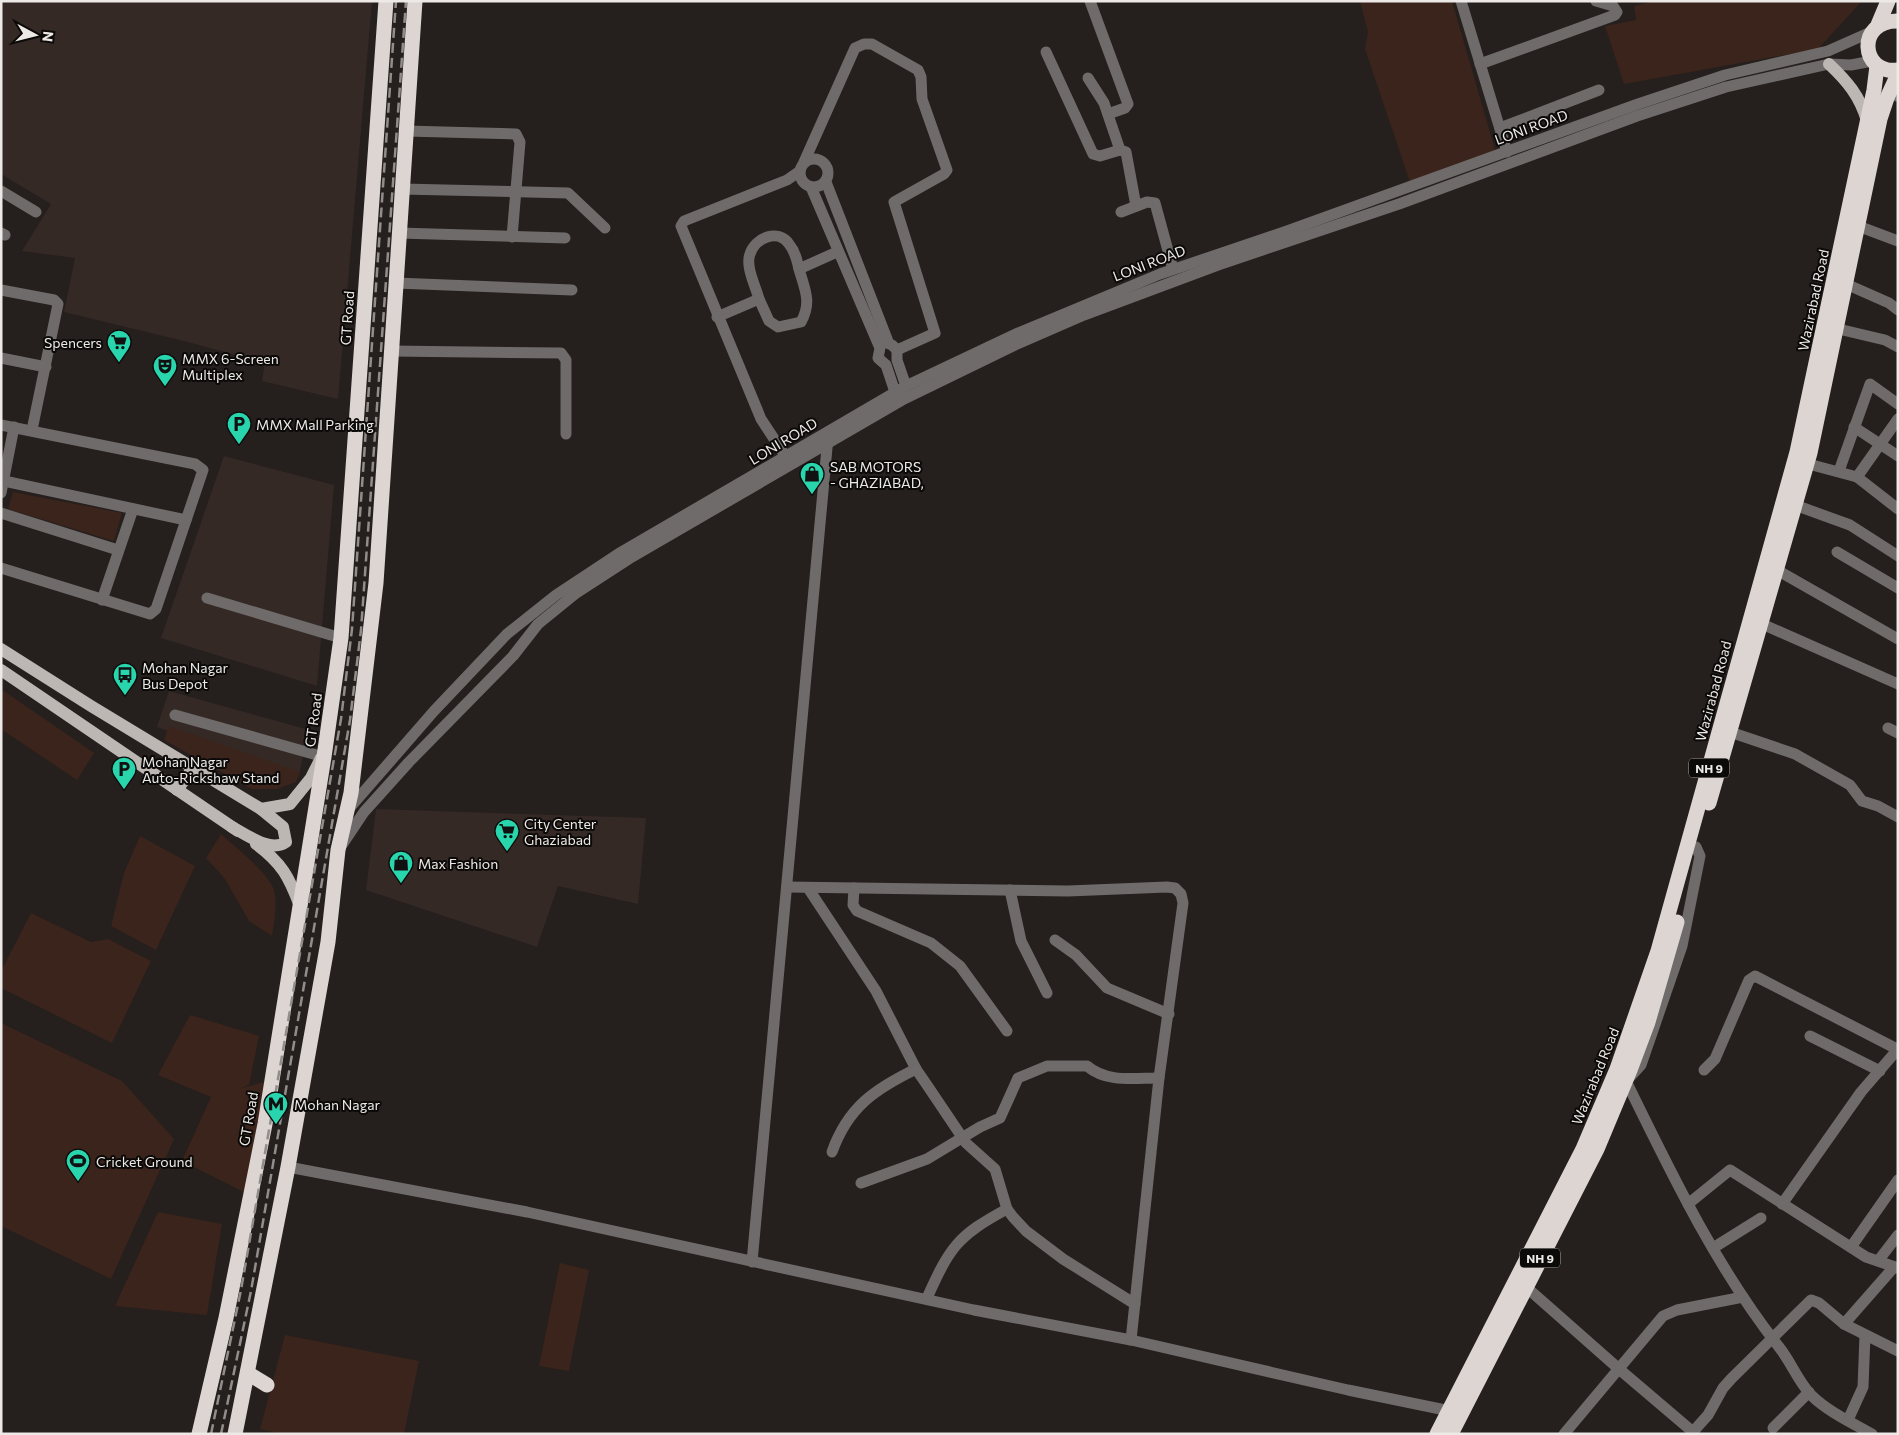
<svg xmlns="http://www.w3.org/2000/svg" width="1899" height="1435" font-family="Commissioner,sans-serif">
<rect width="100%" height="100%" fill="#251f1d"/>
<!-- built -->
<g fill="#352925">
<path d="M1,1H372L338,399L262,381L265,363L184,341L64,312L75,258L22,251L51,204L1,174Z"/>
<path d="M224,456L334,485L317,686L161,638Z"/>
<path d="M169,691L309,730L299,775L157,727Z"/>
<path d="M376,809L646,818L638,904L558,886L537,947L366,890Z"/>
</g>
<!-- green -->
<g fill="#3b241b">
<path d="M1360,1H1452L1495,150L1411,185L1365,49L1368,32Z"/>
<path d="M1655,1H1862L1818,49L1624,84L1605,26L1636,20L1634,6Z"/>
<path d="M13,492L122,513L114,541L8,509Z"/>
<path d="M1,689L94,753L77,780L1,729Z"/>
<path d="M169,726L300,772L296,782L277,789H252L164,740Z"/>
<path d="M221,834C234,846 273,876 275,894C277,908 274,923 272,936L249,921L225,879L206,858Z"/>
<path d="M140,836L195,866L156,950L111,926L124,873Z"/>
<path d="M31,913L91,942L108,939L151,961L112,1043L1,988V971Z"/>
<path d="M190,1015L259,1036L249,1085L239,1089L271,1080L250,1195L182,1161L211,1097L158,1075Z"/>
<path d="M1,1023L122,1081L174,1139L111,1279L1,1226Z"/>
<path d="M158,1212L222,1224L207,1315L115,1306Z"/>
<path d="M560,1263L589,1270L569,1371L539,1366Z"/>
<path d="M285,1335L419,1361L404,1434H284L260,1429Z"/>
</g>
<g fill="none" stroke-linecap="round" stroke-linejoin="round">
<!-- minor -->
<g stroke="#6e6b6a" stroke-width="11">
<path d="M1090,1L1128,104L1125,108L1108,114"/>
<path d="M1461,1L1507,152"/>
<path d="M1046,52L1093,154L1100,156L1120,150L1126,152L1136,206"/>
<path d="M1480,64L1615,15L1617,12L1613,6L1596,1"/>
<path d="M1088,78L1104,103L1120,150"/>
<path d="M1897,96H1898"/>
<path d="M1500,128L1599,90"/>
<path d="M406,131L516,134L520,142L512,237"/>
<circle cx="814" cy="173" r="14"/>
<path d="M804,162L855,48L864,44H872L918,70L921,77L922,99L947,170L944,174L894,202L935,333L897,350"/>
<path d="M826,182L889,344"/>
<path d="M811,187L880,348L878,358L886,365L895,392"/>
<path d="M402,189L568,193L605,228"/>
<path d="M1,191L36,212"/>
<path d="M1121,212L1147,202L1155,203L1173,269"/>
<path d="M1858,226L1898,241"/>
<path d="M1,233L5,235"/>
<path d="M399,233L565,238"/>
<path d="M396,283L572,290"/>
<path d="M1846,284L1889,303L1898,310"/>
<path d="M1,290L54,300L58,304L32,430"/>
<path d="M759,299C756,287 745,266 750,254C755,238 778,228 789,244C795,251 797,260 799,269"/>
<path d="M717,317L759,299L769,321L778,327L801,322C812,302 805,290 799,269L837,252"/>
<path d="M1830,327L1885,340L1898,347"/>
<path d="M892,345L897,350V360L906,386"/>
<path d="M391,351L561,353L566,360V434"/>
<path d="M1,358L46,367"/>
<path d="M1,425L195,464L203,470L156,609L150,614L1,568"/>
<path d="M1854,427L1898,456"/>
<path d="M786,457L761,419L681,226L684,221L787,180L800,171"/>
<path d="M1801,462L1857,477L1898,509"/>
<path d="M1839,471L1870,384L1898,404"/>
<path d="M1857,477L1898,419"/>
<path d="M4,481L186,520"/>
<path d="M1,493L14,427"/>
<path d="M1795,505L1850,525L1898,556"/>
<path d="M1,513L118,550"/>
<path d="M1837,552L1898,588"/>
<path d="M1777,570L1898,639"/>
<path d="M207,598L341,638"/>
<path d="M102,600L133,509"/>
<path d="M1762,624L1898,684"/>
<path d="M175,715L324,757"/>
<path d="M1888,728L1898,733"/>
<path d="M1730,732L1795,754L1850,785L1862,801L1878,806L1898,817"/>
<path d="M347,811L434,711L507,634L556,595L618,554L906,386L1018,333L1160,274L1287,231L1638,104L1725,75L1828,51L1871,32"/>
<path d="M342,845L364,812L409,762L513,656L538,624L575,594L632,557L904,399L1015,345L1084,315L1218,265L1399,204L1637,116L1726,87L1829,64L1851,65L1872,61"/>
<path d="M787,887L1068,891L1167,887L1175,888L1181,894L1183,903L1159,1078L1131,1340"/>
<path d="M808,888L876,991L916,1069L929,1088L966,1143L995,1169L1007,1209L1013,1217L1026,1231L1063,1259L1135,1304"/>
<path d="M854,888L853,905L857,911L931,943L960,966L1007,1031"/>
<path d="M1010,890L1021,941L1047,993"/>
<path d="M1055,940L1076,955L1107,988L1169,1014"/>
<path d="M1810,1036L1880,1071"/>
<path d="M1704,1070L1715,1059L1749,980L1755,976L1897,1049"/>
<path d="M1629,1078L1641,1065L1682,946L1700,856L1696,847"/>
<path d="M1626,1081C1671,1173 1716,1267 1779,1347C1791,1362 1798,1381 1811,1395C1827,1411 1852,1423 1872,1434"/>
<path d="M832,1152C848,1107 875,1089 916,1069"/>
<path d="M288,1167L527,1212L974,1310L1131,1340L1348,1390L1455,1412"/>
<path d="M861,1183L927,1159L980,1127L1000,1118L1018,1078L1047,1066H1087C1107,1083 1134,1078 1159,1078"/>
<path d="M1688,1204L1730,1170L1866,1257L1898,1268"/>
<path d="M1782,1204L1861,1092L1898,1049"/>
<path d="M1851,1247L1898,1180"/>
<path d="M1713,1248L1761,1218"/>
<path d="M1878,1261L1898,1235"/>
<path d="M752,1262L828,437"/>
<path d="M1526,1287L1619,1369L1693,1432"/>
<path d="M927,1298C950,1247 957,1236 1007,1209"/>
<path d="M1844,1324L1894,1267"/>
<path d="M1848,1420L1863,1387L1865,1335"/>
<path d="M1773,1428L1809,1392"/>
<path d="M1564,1434L1663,1316L1677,1310L1743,1297"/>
<path d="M1691,1434L1708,1415L1723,1388L1731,1379L1811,1300L1819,1303L1844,1324L1898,1351"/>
</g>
<!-- major -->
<g stroke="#bdb7b4" stroke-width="12">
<path d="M1829,64C1847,81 1860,96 1867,121"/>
<path d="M1,649L91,706L261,809L283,827L286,842C271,853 247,835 232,827"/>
<path d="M1,670L238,831"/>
<path d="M177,790L193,768"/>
<path d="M261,809L290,804L311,778L321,758"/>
<path d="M256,844C282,863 289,877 300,906"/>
</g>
<!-- highway -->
<g stroke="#ddd5d2" stroke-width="15">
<path d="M1898,21C1856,20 1860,75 1898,70"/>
<path d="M1878,25L1888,1"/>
<path d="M1709,803L1810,453L1880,119L1887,98L1898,74"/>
<path d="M249,1374L267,1385"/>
<path d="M199,1434L226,1318L265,1124L324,757L341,638L386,1"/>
<path d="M235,1434L288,1167L328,942L338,850L351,793L376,583L415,1"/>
<path d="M1437,1434L1583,1149L1617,1069L1658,951L1797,452L1874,90L1877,66"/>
<path d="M1451,1434L1597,1149L1630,1070L1648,1022L1677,922"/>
</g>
<!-- rail -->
<g stroke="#918d8b" stroke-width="2.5" stroke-dasharray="10 5" stroke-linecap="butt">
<path d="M211,1434L241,1290L341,719L352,629L396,1"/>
<path d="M221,1434L251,1291L350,720L361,630L406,1"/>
</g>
</g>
<!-- icons -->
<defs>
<symbol id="supermarket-pin" viewBox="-11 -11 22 30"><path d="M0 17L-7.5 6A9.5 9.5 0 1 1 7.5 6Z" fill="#28d5ad" stroke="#0c0a09"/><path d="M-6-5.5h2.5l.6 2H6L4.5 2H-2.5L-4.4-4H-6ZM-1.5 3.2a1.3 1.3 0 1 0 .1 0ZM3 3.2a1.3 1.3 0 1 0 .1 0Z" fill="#111"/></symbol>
<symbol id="theatre-pin" viewBox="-11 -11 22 30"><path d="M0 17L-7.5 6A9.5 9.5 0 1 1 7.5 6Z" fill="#28d5ad" stroke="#0c0a09"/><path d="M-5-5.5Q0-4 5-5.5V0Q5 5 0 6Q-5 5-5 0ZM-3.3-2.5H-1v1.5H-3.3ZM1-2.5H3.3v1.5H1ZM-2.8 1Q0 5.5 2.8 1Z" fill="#111"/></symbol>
<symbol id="parking-pin" viewBox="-11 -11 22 30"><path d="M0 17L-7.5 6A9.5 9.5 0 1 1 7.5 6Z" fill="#28d5ad" stroke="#0c0a09"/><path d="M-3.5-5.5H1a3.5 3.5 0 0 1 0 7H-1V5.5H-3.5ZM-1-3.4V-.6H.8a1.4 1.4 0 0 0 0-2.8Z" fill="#111"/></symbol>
<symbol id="shop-pin" viewBox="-11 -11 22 30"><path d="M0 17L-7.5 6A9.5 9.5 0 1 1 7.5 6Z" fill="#28d5ad" stroke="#0c0a09"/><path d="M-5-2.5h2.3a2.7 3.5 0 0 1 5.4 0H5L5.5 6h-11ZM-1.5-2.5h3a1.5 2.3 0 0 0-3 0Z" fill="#111"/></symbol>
<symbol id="bus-pin" viewBox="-11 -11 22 30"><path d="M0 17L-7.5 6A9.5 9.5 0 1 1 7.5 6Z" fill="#28d5ad" stroke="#0c0a09"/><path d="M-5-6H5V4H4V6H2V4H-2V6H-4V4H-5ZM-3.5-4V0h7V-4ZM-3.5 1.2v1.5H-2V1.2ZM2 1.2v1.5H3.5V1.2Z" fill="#111"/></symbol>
<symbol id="metro-pin" viewBox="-11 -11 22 30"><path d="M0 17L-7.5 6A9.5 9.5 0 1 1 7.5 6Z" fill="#28d5ad" stroke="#0c0a09"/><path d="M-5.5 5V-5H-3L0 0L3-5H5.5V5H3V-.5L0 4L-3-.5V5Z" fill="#111"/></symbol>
<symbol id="stadium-pin" viewBox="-11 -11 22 30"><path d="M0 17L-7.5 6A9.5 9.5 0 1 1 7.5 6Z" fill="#28d5ad" stroke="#0c0a09"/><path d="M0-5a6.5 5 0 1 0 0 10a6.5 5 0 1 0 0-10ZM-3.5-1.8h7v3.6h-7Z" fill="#111"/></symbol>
</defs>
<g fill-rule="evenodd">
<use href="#supermarket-pin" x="105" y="328" width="28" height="38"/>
<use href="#theatre-pin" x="151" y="352" width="28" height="38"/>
<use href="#parking-pin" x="225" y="410" width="28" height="38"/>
<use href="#shop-pin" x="798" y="460" width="28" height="38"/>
<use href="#bus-pin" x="111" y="661" width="28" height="38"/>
<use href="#parking-pin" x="110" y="755" width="28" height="38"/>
<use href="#supermarket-pin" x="493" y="817" width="28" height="38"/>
<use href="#shop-pin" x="387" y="849" width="28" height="38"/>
<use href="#metro-pin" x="262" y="1090" width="28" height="38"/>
<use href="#stadium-pin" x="64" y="1147" width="28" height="38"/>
</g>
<g text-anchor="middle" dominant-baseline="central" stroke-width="4" stroke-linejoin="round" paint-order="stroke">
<!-- shield labels -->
<g fill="#0c0a09" stroke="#aaa6a4" stroke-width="1">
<rect x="1689" y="758.5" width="40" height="19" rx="4"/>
<rect x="1520" y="1248.5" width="40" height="19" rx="4"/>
</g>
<g font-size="12" font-weight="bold" fill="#ede9e7">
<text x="1709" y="768">NH 9</text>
<text x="1540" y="1258">NH 9</text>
</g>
<!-- street labels -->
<g font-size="14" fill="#ede9e7" stroke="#0c0a09">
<text transform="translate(1531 127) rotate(-20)">LONI ROAD</text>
<text transform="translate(1149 263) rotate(-21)">LONI ROAD</text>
<text transform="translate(1813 300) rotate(-78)">Wazirabad Road</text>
<text transform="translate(347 318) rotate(-86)">GT Road</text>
<text transform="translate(783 441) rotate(-31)">LONI ROAD</text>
<text transform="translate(1713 691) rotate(-75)">Wazirabad Road</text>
<text transform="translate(313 720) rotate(-82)">GT Road</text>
<text transform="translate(1595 1076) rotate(-68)">Wazirabad Road</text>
<text transform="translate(248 1119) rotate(-80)">GT Road</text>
</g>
<!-- poi labels -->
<g font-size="14" fill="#ede9e7" stroke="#0c0a09" text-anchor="start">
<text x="102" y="342" text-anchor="end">Spencers</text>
<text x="182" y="358">MMX 6-Screen<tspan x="182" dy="16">Multiplex</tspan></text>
<text x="256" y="424">MMX Mall Parking</text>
<text x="830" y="466">SAB MOTORS<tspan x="830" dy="16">- GHAZIABAD,</tspan></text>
<text x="142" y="667">Mohan Nagar<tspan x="142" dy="16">Bus Depot</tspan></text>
<text x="142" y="761">Mohan Nagar<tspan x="142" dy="16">Auto-Rickshaw Stand</tspan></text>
<text x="524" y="823">City Center<tspan x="524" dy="16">Ghaziabad</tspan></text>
<text x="418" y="863">Max Fashion</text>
<text x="294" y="1104">Mohan Nagar</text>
<text x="96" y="1161">Cricket Ground</text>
</g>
</g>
<!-- border -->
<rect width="1899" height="1435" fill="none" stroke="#ede9e7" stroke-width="5"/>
<!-- north arrow -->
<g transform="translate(35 35) rotate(97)" stroke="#0c0a09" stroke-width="4" paint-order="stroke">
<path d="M0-4L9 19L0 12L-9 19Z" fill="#ede9e7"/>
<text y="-8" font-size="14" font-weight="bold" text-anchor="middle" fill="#ede9e7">N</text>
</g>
</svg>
